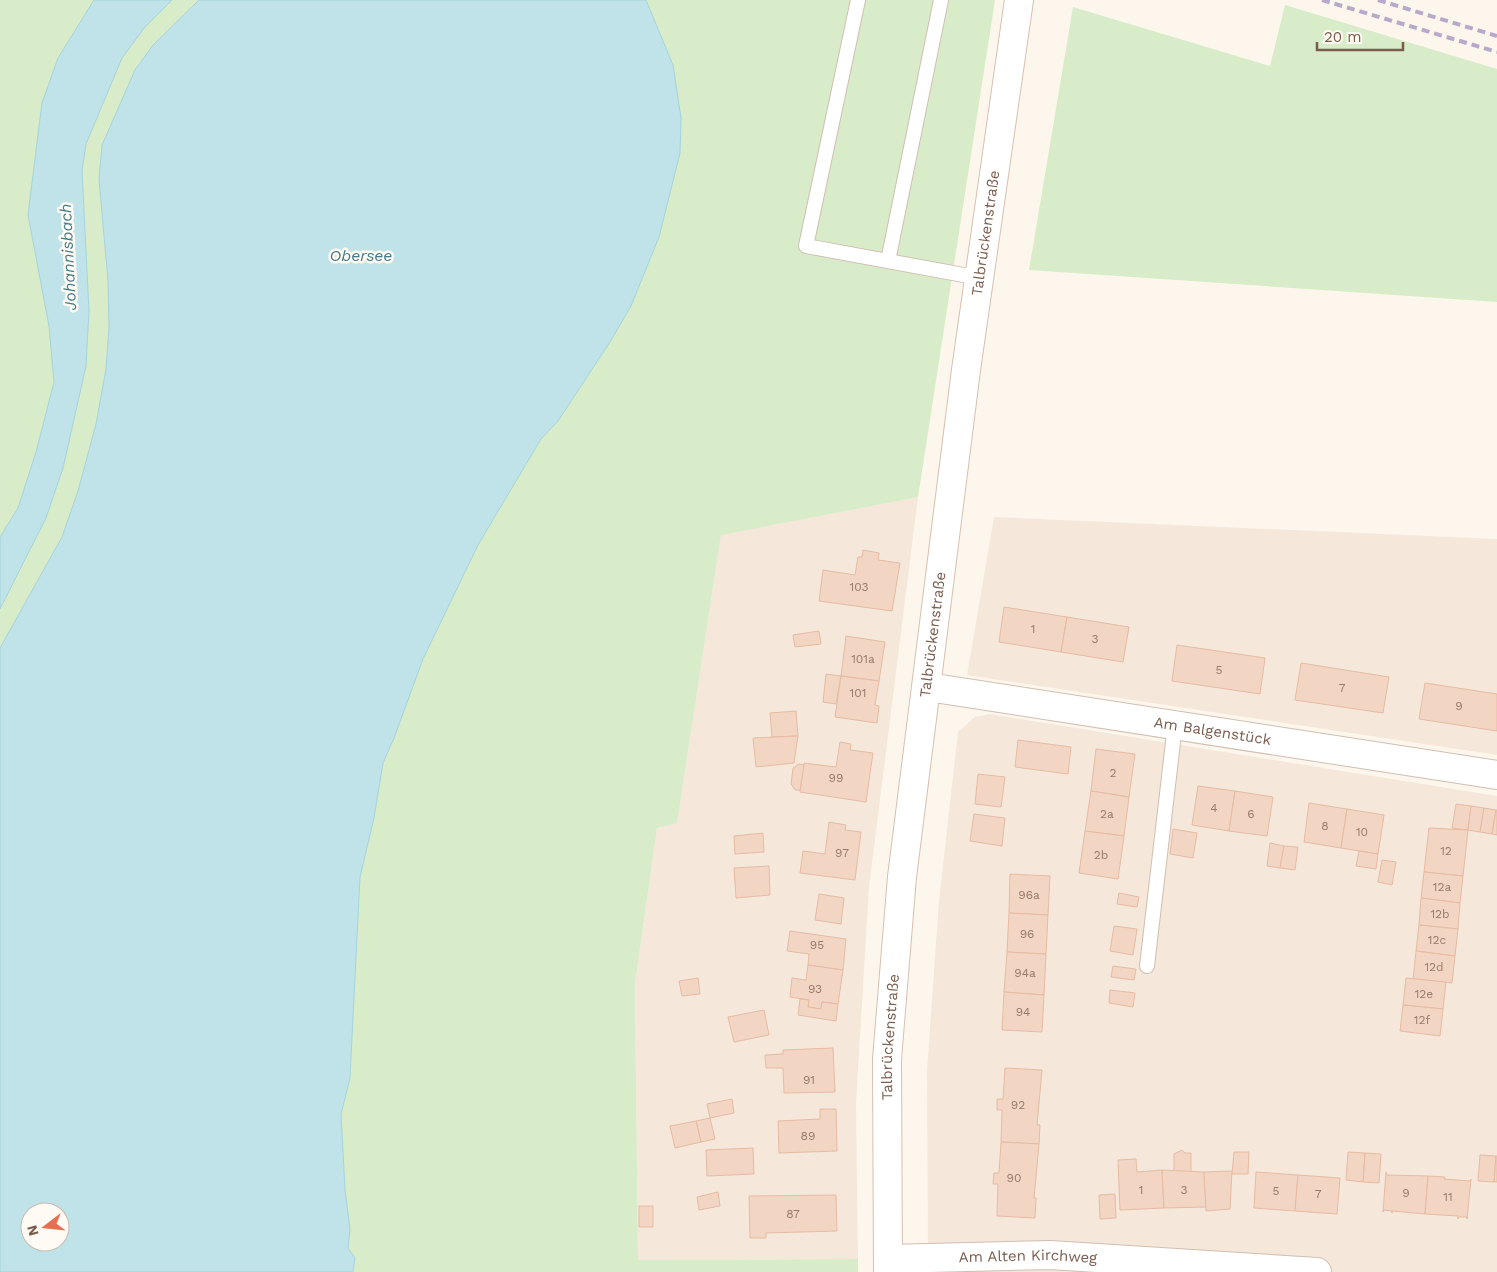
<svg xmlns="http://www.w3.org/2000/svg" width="1497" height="1272" font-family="'Work Sans',sans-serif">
<rect width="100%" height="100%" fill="#fdf6ec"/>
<!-- residential -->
<g fill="#f5e8da">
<path d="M918,497L869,887L856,1103L858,1259L638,1260L635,984L657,828L677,822L721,534Z"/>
<path d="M994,517L1497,539V755L967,675Z"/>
<path d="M989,714L1497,796V1272H928L927,1070L939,901L958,732L975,717Z"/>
</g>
<!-- green -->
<g fill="#d8ecc9">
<path d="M0,0H94L58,58L35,160L28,215L49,326L54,382L36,452L18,508L0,537Z"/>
<path d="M172,0H199L153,45L135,70L99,179L108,281L109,327L106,369L96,424L78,491L62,537L0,648V609L63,468L86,366L89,311L82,171L86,144L122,58L145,27Z"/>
<path d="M646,0H995L918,497L721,535L677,823L657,828L635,984L638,1260L858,1259V1272H353L355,1258L348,1249L350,1229L345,1190L341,1114L350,1078L360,877L374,818L383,763L394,738L423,659L478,545L541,439L558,421L610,342L631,306L659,237L680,153L681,118L673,65Z"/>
<path d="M1285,5L1497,69V302L1029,270L1073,7L1270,66Z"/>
</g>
<!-- water -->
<g fill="#bfe3e8" stroke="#a5d3da" fill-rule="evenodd">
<path d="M94,0H172L145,27L122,58L86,144L82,171L89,311L86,366L63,468L46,518L0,609V537L18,508L36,452L54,382L49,326L28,215L42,103L58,58Z"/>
<path d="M199,0H646L673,65L681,118L680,153L659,237L631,306L610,342L558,421L541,439L478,545L423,659L394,738L383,763L374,818L360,877L350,1078L341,1114L345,1190L350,1229L348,1248L355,1258L353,1272H0V648L62,537L78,491L96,424L106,369L109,327L108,281L99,179L102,145L135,70L153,45ZM30,1212H60V1242H30Z"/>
</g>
<!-- building -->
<g fill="#f3d5c3" stroke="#e6bba3">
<path d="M863,550L879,553L878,560L900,563L892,611L819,601L823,570L855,575L858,557H862Z"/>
<path d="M1004,607L1067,617L1061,652L999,642Z"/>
<path d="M1067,617L1129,627L1123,662L1061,652Z"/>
<path d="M819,631L821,644L795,647L793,635Z"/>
<path d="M846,636L885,642L879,681L841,676Z"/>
<path d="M1177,645L1265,658L1260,694L1172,681Z"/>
<path d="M1301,663L1389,677L1383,713L1295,700Z"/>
<path d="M826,674L841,676L836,704L823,702Z"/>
<path d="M841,676L879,681L875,705L879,706L877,723L835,717Z"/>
<path d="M1425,683L1497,694V731L1419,719Z"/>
<path d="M796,711L798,736L772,737L770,713Z"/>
<path d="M798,736L794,763L756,767L753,738Z"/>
<path d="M1018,740L1071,747L1068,774L1015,767Z"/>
<path d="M840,742L851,744L850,750L873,753L866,802L800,792L804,763L836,767Z"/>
<path d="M1096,749L1135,754L1129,797L1091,791Z"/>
<path d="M799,764L804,765L800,790H795L791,784L793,768Z"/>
<path d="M978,774L1005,777L1001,807L975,804Z"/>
<path d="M1198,786L1235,791L1229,831L1192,825Z"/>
<path d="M1091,791L1129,797L1124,836L1085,831Z"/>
<path d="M1235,791L1273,797L1267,836L1229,831Z"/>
<path d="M1309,803L1347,809L1341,848L1304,842Z"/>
<path d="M1456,804L1471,806L1468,830L1452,828Z"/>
<path d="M1471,806L1484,808L1480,832L1468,830Z"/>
<path d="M1484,808L1496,810L1492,834L1480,832Z"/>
<path d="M1347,809L1384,815L1378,854L1341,848Z"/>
<path d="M1496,810H1497V835L1492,834Z"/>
<path d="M974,814L1005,818L1002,846L970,841Z"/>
<path d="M829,822L846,825L845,830L861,832L855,880L800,873L803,851L825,854Z"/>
<path d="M1429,828L1468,830L1463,876L1424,872Z"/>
<path d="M1173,829L1197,833L1193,858L1170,854Z"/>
<path d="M1085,831L1124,836L1118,879L1079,873Z"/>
<path d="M763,833L764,852L735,854L734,836Z"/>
<path d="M1270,843L1284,846L1280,868L1267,866Z"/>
<path d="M1284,846L1298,847L1295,870L1280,868Z"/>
<path d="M1359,851L1378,854L1376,869L1356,866Z"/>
<path d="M1382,860L1396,862L1392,885L1378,882Z"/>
<path d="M769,866L770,895L736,898L734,868Z"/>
<path d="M1424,872L1463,876L1460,903L1421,898Z"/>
<path d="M1010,874L1050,876L1048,915L1009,913Z"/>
<path d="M1119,893L1139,897L1137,907L1117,904Z"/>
<path d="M819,894L844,898L841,924L815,920Z"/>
<path d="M1421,898L1460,903L1458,929L1419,925Z"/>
<path d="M1009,913L1048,915L1046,954L1007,952Z"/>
<path d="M1419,925L1458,929L1455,956L1416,951Z"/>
<path d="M1114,926L1137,929L1133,955L1110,951Z"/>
<path d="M790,931L846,939L843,970L808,965L809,954L787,951Z"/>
<path d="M1416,951L1455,956L1452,983L1413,979Z"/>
<path d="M1007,952L1046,954L1044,995L1004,992Z"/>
<path d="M808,965L843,970L838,1004L822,1002L821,1009L808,1007L809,1000L790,997L792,978L806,980Z"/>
<path d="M1113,966L1136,969L1134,980L1111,977Z"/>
<path d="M698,978L700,994L682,996L679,981Z"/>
<path d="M1406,978L1446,982L1443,1009L1403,1005Z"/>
<path d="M1110,990L1135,993L1133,1007L1109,1003Z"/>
<path d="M1004,992L1044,995L1042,1032L1002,1030Z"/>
<path d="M800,999L809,1000L808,1007L821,1009L822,1002L838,1004L836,1021L798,1015Z"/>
<path d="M1403,1005L1443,1009L1440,1036L1400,1031Z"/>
<path d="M764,1010L769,1035L734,1042L728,1017Z"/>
<path d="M833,1048L835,1092L784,1093L783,1068H766L765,1055L783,1054V1050Z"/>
<path d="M1005,1068L1042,1070L1037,1125H1040L1039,1144L1001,1142L1002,1110H997V1099H1003Z"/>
<path d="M732,1099L734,1113L710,1118L707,1104Z"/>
<path d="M820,1109H836L837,1151L779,1153L778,1121L820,1119Z"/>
<path d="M710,1118L715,1139L701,1142L696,1121Z"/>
<path d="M696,1121L701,1142L675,1148L670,1126Z"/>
<path d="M1001,1142L1039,1144L1034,1198H1036L1035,1218L997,1216L998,1184H993L994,1173H999Z"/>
<path d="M753,1148L754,1174L707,1176L706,1150Z"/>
<path d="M1182,1150L1185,1153H1191V1172L1174,1171V1154Z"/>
<path d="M1234,1152H1249L1248,1174H1232Z"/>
<path d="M1348,1152L1365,1153L1363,1182L1346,1180Z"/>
<path d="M1365,1153L1381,1154L1379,1183L1363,1182Z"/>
<path d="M1480,1155L1496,1156L1494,1182L1478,1181Z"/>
<path d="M1496,1156H1497V1182H1494Z"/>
<path d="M1136,1159L1137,1172L1162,1170L1164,1208L1120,1210L1118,1160Z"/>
<path d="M1162,1170L1204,1172L1206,1207L1164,1208Z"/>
<path d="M1232,1171L1230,1209L1206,1211L1204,1172Z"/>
<path d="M1256,1172L1298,1175L1295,1211L1254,1208Z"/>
<path d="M1386,1172L1387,1175L1428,1176L1425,1214L1392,1211V1213V1211L1383,1210V1212Z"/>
<path d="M1298,1175L1340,1178L1337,1214L1295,1211Z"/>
<path d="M1428,1176L1445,1177L1444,1179L1470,1181L1471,1179L1467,1219V1217H1458V1219V1216L1425,1214Z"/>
<path d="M718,1192L720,1206L699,1210L697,1197Z"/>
<path d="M1115,1194L1116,1218L1100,1219L1099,1195Z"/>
<path d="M836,1195L837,1231L766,1233V1238H750L749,1196Z"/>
<rect x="639" y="1206" width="14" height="21"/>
</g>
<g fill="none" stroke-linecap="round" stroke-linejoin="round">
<defs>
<g id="service">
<path d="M858,0L806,246L980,278"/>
<path d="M888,261L941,0"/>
<path d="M1147,966L1175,725"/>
</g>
<g id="minor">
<path id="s1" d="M928,687L1497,775"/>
<path id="s2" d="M888,1259L1050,1255L1317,1272"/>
</g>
<g id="secondary">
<path id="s3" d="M888,1272L887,1059L902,877L966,370L1019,0"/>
</g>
</defs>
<!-- service casing -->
<use href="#service" stroke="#d1beb0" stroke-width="16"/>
<!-- minor casing -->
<use href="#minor" stroke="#d1beb0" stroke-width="30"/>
<!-- secondary casing -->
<use href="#secondary" stroke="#d6c0b0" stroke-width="30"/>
<!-- service -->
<use href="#service" stroke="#fff" stroke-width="14"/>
<!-- minor -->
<use href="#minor" stroke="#fff" stroke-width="28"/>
<!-- secondary -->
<use href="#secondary" stroke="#fff" stroke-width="28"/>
<!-- rail -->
<g stroke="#b9a8c9" stroke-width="4" stroke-dasharray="8 5" stroke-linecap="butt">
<path d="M1322,0L1497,52"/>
<path d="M1378,0L1497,36"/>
</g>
</g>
<g text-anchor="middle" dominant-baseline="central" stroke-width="5" stroke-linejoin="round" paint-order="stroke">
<!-- number labels -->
<g font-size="12" fill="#987a6a">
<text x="859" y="587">103</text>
<text x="1033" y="629">1</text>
<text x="1095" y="639">3</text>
<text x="863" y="659">101a</text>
<text x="1219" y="670">5</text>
<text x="1342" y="688">7</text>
<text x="858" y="693">101</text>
<text x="1459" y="706">9</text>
<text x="1113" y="773">2</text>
<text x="836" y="778">99</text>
<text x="1214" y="808">4</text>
<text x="1107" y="814">2a</text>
<text x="1251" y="814">6</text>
<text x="1325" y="826">8</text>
<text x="1362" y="832">10</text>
<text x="1446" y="851">12</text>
<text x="842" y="853">97</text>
<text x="1101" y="855">2b</text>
<text x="1442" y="887">12a</text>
<text x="1029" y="895">96a</text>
<text x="1440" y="914">12b</text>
<text x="1027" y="934">96</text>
<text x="1437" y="940">12c</text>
<text x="817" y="945">95</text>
<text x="1434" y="967">12d</text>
<text x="1025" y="973">94a</text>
<text x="815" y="989">93</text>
<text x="1424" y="994">12e</text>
<text x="1023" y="1012">94</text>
<text x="1422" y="1020">12f</text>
<text x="809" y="1080">91</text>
<text x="1018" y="1105">92</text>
<text x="808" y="1136">89</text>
<text x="1014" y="1178">90</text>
<text x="1141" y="1190">1</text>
<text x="1184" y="1190">3</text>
<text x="1276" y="1191">5</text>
<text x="1406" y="1193">9</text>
<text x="1318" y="1194">7</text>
<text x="1448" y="1197">11</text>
<text x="793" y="1214">87</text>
</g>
<!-- street labels -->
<g font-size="15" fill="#7a5c4d" stroke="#fffaf3">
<text stroke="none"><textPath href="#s3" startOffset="1045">Talbrückenstraße</textPath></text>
<text stroke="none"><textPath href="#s3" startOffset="640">Talbrückenstraße</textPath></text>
<text stroke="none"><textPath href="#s1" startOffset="288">Am Balgenstück</textPath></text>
<text stroke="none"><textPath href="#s3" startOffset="235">Talbrückenstraße</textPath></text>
<text stroke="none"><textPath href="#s2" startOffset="140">Am Alten Kirchweg</textPath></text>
</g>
<!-- water labels -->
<g font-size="16" font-style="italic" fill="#437c86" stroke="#fffaf3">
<text x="361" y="255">Obersee</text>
<text transform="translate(68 257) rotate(-93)">Johannisbach</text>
</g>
</g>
<!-- north arrow -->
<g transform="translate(45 1227) rotate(254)"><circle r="24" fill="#fffaf3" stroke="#cabbb1"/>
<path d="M0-4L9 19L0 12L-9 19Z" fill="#e76f51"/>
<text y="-8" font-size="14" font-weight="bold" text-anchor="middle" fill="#7a5c4d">N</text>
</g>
<!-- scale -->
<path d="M1317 42v8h86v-8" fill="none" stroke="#7a5c4d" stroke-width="2.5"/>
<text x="1324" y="42" font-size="15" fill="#7a5c4d" stroke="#fffaf3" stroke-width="4" paint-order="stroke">20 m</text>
</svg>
